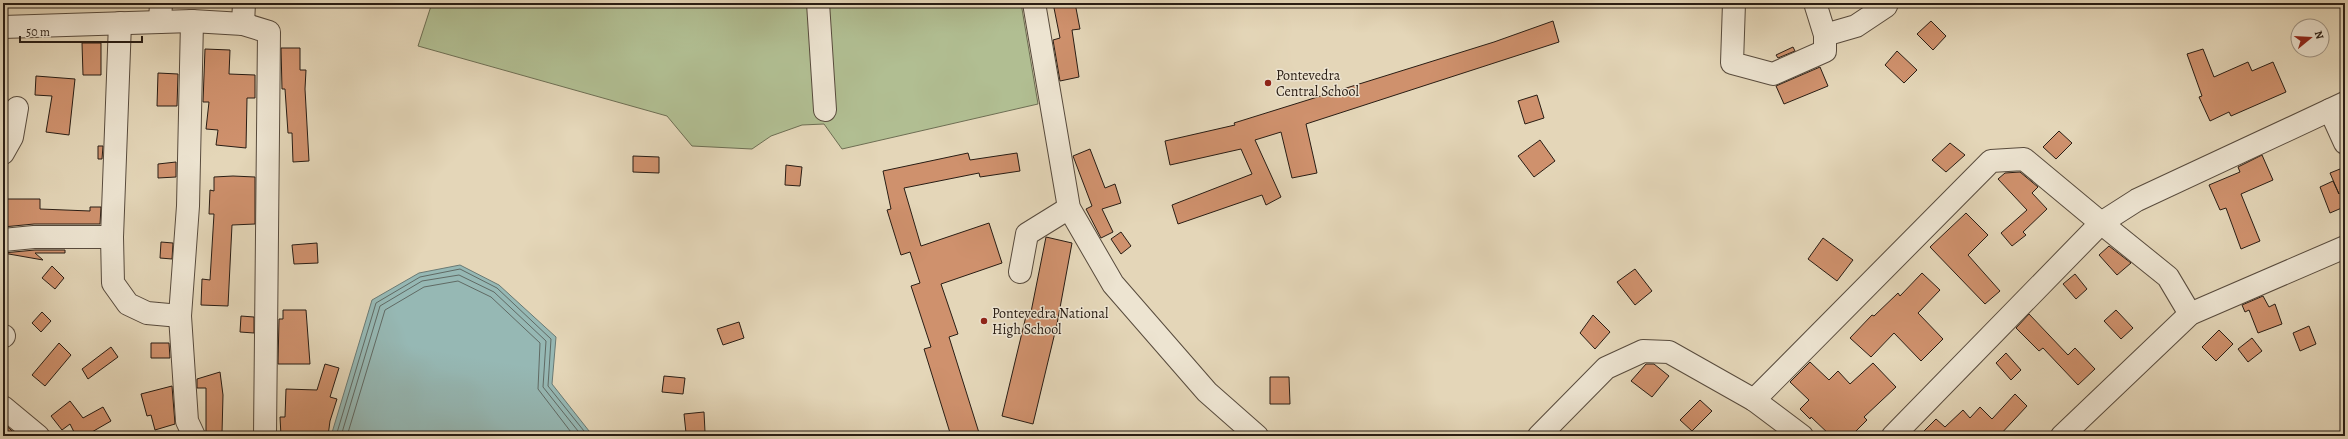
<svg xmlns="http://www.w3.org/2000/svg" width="2348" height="439" font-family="Alegreya,serif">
<rect width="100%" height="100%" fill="#e4d6b8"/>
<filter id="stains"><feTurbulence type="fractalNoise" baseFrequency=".005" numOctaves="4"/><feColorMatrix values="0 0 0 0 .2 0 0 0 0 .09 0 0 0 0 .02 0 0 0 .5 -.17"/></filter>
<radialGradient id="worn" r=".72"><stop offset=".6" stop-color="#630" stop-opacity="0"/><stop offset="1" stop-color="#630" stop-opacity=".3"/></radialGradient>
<!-- green -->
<path fill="#b1be92" stroke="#6d6e53" d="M432,3H1021L1038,104L842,149L824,124L802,125L771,136L752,149L692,146L667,116L418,46Z"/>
<!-- water -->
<path fill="#96b8b4" stroke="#6a7a74" d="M460,265L499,285L556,337L552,384L593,436H331L372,300L419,273Z"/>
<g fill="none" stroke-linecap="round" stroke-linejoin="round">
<!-- shore -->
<g stroke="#606a64" stroke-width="1">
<path d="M336,436L376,303L420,277L460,269L497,288L551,339L548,386L588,436"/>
<path d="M341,436L380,306L422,281L459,275L494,292L546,341L543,387L582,436"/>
<path d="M347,436L385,310L424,287L458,281L491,297L540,343L538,389L574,436"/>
</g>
</g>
<!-- building -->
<g fill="#cf916d" stroke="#291d14">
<path d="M1053,3H1075L1080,29L1072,30L1079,77L1060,81L1053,40L1060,38Z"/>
<path d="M1553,21L1559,42L1306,124L1317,173L1292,178L1281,132L1255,140L1281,197L1266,205L1262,195L1178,224L1172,205L1252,174L1241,149L1170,165L1165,141L1235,125L1234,123L1494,42Z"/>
<path d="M1931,21L1946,36L1933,50L1917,34Z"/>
<path d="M82,43H101V75H83Z"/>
<path d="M1793,47L1795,51L1778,58L1776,55Z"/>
<path d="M281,48H300V70H306L305,89L309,161L293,162L292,133H288L285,89H282Z"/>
<path d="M205,49L230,50L229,74L255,75V98H247L246,148L216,145L218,130L206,129L209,102H203Z"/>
<path d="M2203,49L2214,77L2248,62L2252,71L2273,62L2286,92L2231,116L2229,112L2210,121L2199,97L2202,96L2187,54Z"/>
<path d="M1897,51L1917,70L1904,83L1885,65Z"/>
<path d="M1820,67L1828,86L1784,104L1776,86Z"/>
<path d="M158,73L178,74L177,106H157Z"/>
<path d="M36,76L75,79L69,135L46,132L52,96L35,95Z"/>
<path d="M1537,95L1544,118L1525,124L1518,101Z"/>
<path d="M2059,131L2072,143L2056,159L2043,147Z"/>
<path d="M1540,140L1555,161L1534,177L1518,156Z"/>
<path d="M1950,143L1965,155L1946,172L1932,160Z"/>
<path d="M98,146H103L102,159H98Z"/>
<path d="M1090,149L1105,188L1115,184L1121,203L1102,209L1113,232L1101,238L1086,209L1092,206L1073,156Z"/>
<path d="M968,153L970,160L1017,153L1020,171L980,177L979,173L904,188L921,246L989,223L1002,263L941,284L958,334L949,337L980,436H951L924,349L931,347L911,286L920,283L910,252L901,255L887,210L891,209L883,171Z"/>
<path d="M2262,155L2273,180L2241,194L2260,241L2241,249L2226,208L2220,210L2209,185L2240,172L2238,167Z"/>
<path d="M633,156L659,157V173L633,172Z"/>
<path d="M176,162V177L158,178V164Z"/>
<path d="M786,165L802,167L800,186L785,185Z"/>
<path d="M2345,167V209L2344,207L2330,213L2320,187L2333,181L2339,194L2330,173Z"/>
<path d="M2020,172L2038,187L2032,193L2047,209L2023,232L2026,235L2012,246L2001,233L2027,210L1998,179L2005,173Z"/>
<path d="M233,176L255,177V224L232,225L228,306L201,305L202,279L210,280L214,214H209L210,190L214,191V177Z"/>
<path d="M3,199H40V209L90,211V207H101L100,224H34L3,227Z"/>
<path d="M1966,213L1988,235L1968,255L2000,291L1985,304L1930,247Z"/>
<path d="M1121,232L1131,246L1121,254L1111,239Z"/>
<path d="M1046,237L1072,243L1057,324L1033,424L1002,416L1026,316L1030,317Z"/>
<path d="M1823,238L1853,260L1837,281L1808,259Z"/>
<path d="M161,242L173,243L172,259L160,258Z"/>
<path d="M317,243L318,263L294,264L292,245Z"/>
<path d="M2109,246L2131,263L2117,275L2099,255Z"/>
<path d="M35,250H65V253H35L43,260L3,253Z"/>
<path d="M52,266L64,278L55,289L42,278Z"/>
<path d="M1635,269L1652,291L1635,305L1617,282Z"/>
<path d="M1922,273L1940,290L1918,313L1943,339L1921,361L1894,333L1871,357L1850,338L1872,315L1874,316L1898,293L1900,296Z"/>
<path d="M2075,274L2087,289L2076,299L2063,284Z"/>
<path d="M2263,296L2269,307L2275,304L2282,324L2258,333L2249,310L2245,312L2242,305Z"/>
<path d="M283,310H306L310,364H278L279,319H283Z"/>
<path d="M2116,310L2133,328L2121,339L2104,321Z"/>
<path d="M42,312L51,321L41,332L32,323Z"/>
<path d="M2029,314L2068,355L2075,348L2095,369L2078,385L2043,348L2039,351L2016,328Z"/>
<path d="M1593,315L1610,332L1595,349L1580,333Z"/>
<path d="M241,316L254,317V333L240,332Z"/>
<path d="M739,322L744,338L723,345L717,329Z"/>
<path d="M2309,326L2316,344L2300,351L2293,333Z"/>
<path d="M2219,330L2233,344L2216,361L2202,347Z"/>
<path d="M2252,338L2262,351L2248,362L2238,349Z"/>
<path d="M59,343L71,355L45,386L32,375Z"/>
<path d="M151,343H169L170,358H151Z"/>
<path d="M111,347L118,357L88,379L82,369Z"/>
<path d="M2006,353L2021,370L2011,380L1996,363Z"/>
<path d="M1810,362L1829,380L1838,371L1850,384L1873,363L1896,387L1864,417L1867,420L1851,436H1831L1811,417L1810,419L1800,409L1809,400L1790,382Z"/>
<path d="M325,364L339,368L330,397L337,399L330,421L328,436H281L280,417H285L286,389L317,390Z"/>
<path d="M1646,364H1654L1669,376L1652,397L1631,381Z"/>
<path d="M220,372L223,395L222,433H206V388H197V379Z"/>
<path d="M664,376L685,378L683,394L662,392Z"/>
<path d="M1270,377H1289L1290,404H1270Z"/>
<path d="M172,386L175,424L155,430L151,415L147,416L141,394Z"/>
<path d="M2015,394L2027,406L1999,436H1919L1936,419L1945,427L1963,410L1970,418L1980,407L1992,419Z"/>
<path d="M1700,400L1712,411L1692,431L1680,420Z"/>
<path d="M70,401L83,418L103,407L111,421L85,436H76L70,424L62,430L51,416Z"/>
<path d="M704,412L705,432L686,433L684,414Z"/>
<path d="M3,423L18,436H8L3,431Z"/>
</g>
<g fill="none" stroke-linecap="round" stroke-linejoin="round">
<defs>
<g id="minor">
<path d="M818,3L825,110"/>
<path d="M1034,3L1069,208L1113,284L1207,392L1257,436"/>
<path d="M1734,3L1732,63L1773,74L1825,51V35"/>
<path d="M1815,3L1825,35L1856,26L1886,6L1887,3"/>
<path d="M192,21L188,206L180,316L187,421L194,436"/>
<path d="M160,22L161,3"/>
<path d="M243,24L244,3"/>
<path d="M3,27L192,21L243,24L269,32L265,436"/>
<path d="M2330,110L2345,143"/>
<path d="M3,153L12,137L17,108"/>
<path d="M112,237L120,23"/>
<path d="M3,240L34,237H112L113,283L128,304L147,313L180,316"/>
<path d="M1020,272L1027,234L1069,208"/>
<path d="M3,336H4"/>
<path d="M1754,400L1991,161L2024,159L2101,223L2168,277L2190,314"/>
<path d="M3,407L38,436"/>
<path d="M1539,436L1606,368L1643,351L1669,352L1754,400L1802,436"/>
<path d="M1893,436L2101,223L2137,200L2345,103"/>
<path d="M2062,436L2190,314L2345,247"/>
</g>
</defs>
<!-- minor casing -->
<use href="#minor" stroke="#584b3d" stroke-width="24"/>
<!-- minor -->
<use href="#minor" stroke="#ede4d1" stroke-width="22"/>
</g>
<!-- markers -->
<g fill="#8f2418" stroke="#ede4d1" stroke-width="1.5">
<circle cx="1268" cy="83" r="4"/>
<circle cx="984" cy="321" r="4"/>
</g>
<g text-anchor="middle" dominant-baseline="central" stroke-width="3" stroke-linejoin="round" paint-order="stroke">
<!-- poi labels -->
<g font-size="14" fill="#291d14" stroke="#ede4d1" text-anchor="start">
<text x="1276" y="75">Pontevedra<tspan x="1276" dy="16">Central School</tspan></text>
<text x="992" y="313">Pontevedra National<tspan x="992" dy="16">High School</tspan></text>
</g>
</g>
<!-- margin -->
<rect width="2348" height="439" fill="none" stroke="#e4d6b8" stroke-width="16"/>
<rect x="4" y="4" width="2340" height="431" fill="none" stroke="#291d14" stroke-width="2"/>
<rect x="8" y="8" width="2332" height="423" fill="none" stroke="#291d14"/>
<!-- north arrow -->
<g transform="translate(2310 38) rotate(72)"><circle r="19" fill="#ede4d1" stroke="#9f9485"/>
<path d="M0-3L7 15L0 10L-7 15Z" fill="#8f2418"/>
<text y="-6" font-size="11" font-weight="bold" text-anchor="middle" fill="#291d14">N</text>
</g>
<!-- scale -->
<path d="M20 36v6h122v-6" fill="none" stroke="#291d14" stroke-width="2"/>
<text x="26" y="36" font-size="12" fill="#291d14" stroke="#ede4d1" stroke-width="3" paint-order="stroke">50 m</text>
<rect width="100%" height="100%" filter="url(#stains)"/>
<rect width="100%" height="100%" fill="url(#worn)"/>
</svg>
